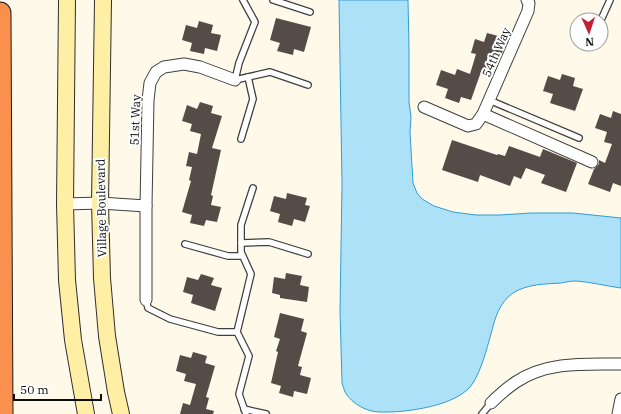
<svg xmlns="http://www.w3.org/2000/svg" width="621" height="414" font-family="'IBM Plex Serif',serif">
<rect width="100%" height="100%" fill="#fff9ea"/>
<!-- water -->
<path fill="#ade1f8" stroke="#329dd1" d="M339,0H408L409,48V102L411,117L410,132L413,183L417,193L422,199L434,206L453,212L476,215H499L531,213H573L621,218V288C606,286 591,282 576,281C571,281 566,282 561,283C545,284 527,284 513,293C499,303 495,318 491,334C486,351 482,368 473,383C459,406 405,413 380,412C367,412 352,404 345,392C344,389 343,386 342,383L340,311L342,184Z"/>
<!-- building -->
<g fill="#554c48">
<path d="M276,18L311,27L304,52L294,49L293,55L277,51L280,43L270,40Z"/>
<path d="M199,21L213,25L211,33L221,35L217,51L205,48L204,54L190,51L192,43L182,40L186,25L197,28Z"/>
<path d="M487,33L502,37L499,49L503,50L497,64L491,63L489,71L482,69L471,100L461,97L459,103L445,98L448,89L436,85L441,70L455,75L457,69L470,74L476,54L471,53L475,39L484,42Z"/>
<path d="M562,74L575,78L573,86L583,89L575,111L550,103L553,94L543,91L548,76L560,80Z"/>
<path d="M200,102L213,106L211,113L222,116L212,148L221,150L211,195L213,196L211,205L221,207L217,222L206,220L204,226L190,223L192,215L182,212L191,181L189,180L192,167L186,166L189,152L197,154L201,134L190,131L192,124L182,121L187,105L197,109Z"/>
<path d="M613,111L621,114V186L613,183L610,192L588,184L594,169L599,164V160L605,163L612,144L604,142L607,132L595,128L600,114L611,118Z"/>
<path d="M452,140L497,155L498,154L505,156L509,146L540,157L543,149L577,163L566,192L541,183L545,175L526,168L521,179L514,176L510,186L480,175L478,182L442,170Z"/>
<path d="M287,193L307,198L305,205L310,206L305,222L294,219L292,226L278,222L280,214L270,211L274,196L286,199Z"/>
<path d="M286,273L302,276L300,285L309,287L307,302L280,298V295L272,293L274,277L285,279Z"/>
<path d="M201,274L214,278L211,285L222,288L215,311L191,303L193,295L183,292L187,277L198,280Z"/>
<path d="M280,313L304,319L301,331L307,333L298,366L302,367L300,375L311,378L307,394L294,391L293,397L279,393L281,386L271,383L278,352L276,351L280,339L274,337Z"/>
<path d="M193,352L207,356L205,363L215,366L206,397L209,398L206,409L214,411L213,414H180L183,403L190,405L196,384L184,381L186,374L176,371L180,355L191,358Z"/>
</g>
<g fill="none" stroke-linecap="round" stroke-linejoin="round">
<defs>
<g id="lane">
<path d="M243,0L255,22L239,63L235,80L270,72L308,85"/>
<path d="M273,0L310,12"/>
<path d="M601,20L610,0"/>
<path d="M489,100L579,138"/>
<path d="M241,139L253,99L248,77"/>
<path d="M241,243L269,242L308,254"/>
<path d="M185,244L228,256H242"/>
<path d="M146,300L148,308L170,319L218,332H237"/>
<path d="M244,409L266,414"/>
<path d="M246,414L239,394L249,356L237,332L251,274L241,252V225L253,188"/>
<path d="M482,414L491,403"/>
</g>
<g id="street">
<path d="M424,107L468,126L476,124L483,114L528,11L529,3L527,0"/>
<path d="M483,114L592,162"/>
<path d="M65,204L100,203L146,206"/>
<path d="M146,300V206L148,100L150,83L156,72L164,67L184,64L200,67L235,80"/>
<path d="M491,403C499,395 507,388 516,382C547,361 586,364 621,364"/>
<path d="M618,414L621,399"/>
</g>
<g id="secondary">
<path d="M67,0L65,204L67,280L73,340L86,414"/>
<path d="M103,0L100,203L102,278L107,336L116,392L121,414"/>
</g>
<path id="highway" d="M0,13L2,414"/>
</defs>
<!-- lane casing -->
<use href="#lane" stroke="#3f3f3f" stroke-width="8"/>
<!-- street casing -->
<use href="#street" stroke="#3f3f3f" stroke-width="13"/>
<!-- secondary casing -->
<use href="#secondary" stroke="#2e2e2e" stroke-width="18"/>
<!-- highway casing -->
<use href="#highway" stroke="#1d1d1d" stroke-width="23"/>
<!-- lane -->
<use href="#lane" stroke="#fff" stroke-width="5.5"/>
<!-- street -->
<use href="#street" stroke="#fff" stroke-width="11"/>
<!-- secondary -->
<use href="#secondary" stroke="#ffefa5" stroke-width="16"/>
<!-- highway -->
<use href="#highway" stroke="#f9904e" stroke-width="21"/>
</g>
<g text-anchor="middle" dominant-baseline="central" stroke-width="4" stroke-linejoin="round" paint-order="stroke">
<!-- street labels -->
<g font-size="12" fill="#0c0c0c" stroke="#fff">
<text transform="translate(496 52) rotate(-66)">54th Way</text>
<text transform="translate(135 120) rotate(-88)">51st Way</text>
<text transform="translate(101 208) rotate(-91)">Village Boulevard</text>
</g>
</g>
<!-- north arrow -->
<g transform="translate(589 32) rotate(177)"><circle r="19" fill="#ffffff" stroke="#9e9e9e"/>
<path d="M0-3L7 15L0 10L-7 15Z" fill="#bf2033"/>
<text y="-6" font-size="11" font-weight="bold" text-anchor="middle" fill="#0c0c0c">N</text>
</g>
<!-- scale -->
<path d="M14 394v6h87v-6" fill="none" stroke="#0c0c0c" stroke-width="2"/>
<text x="20" y="394" font-size="12" fill="#0c0c0c" stroke="#ffffff" stroke-width="3" paint-order="stroke">50 m</text>
</svg>
